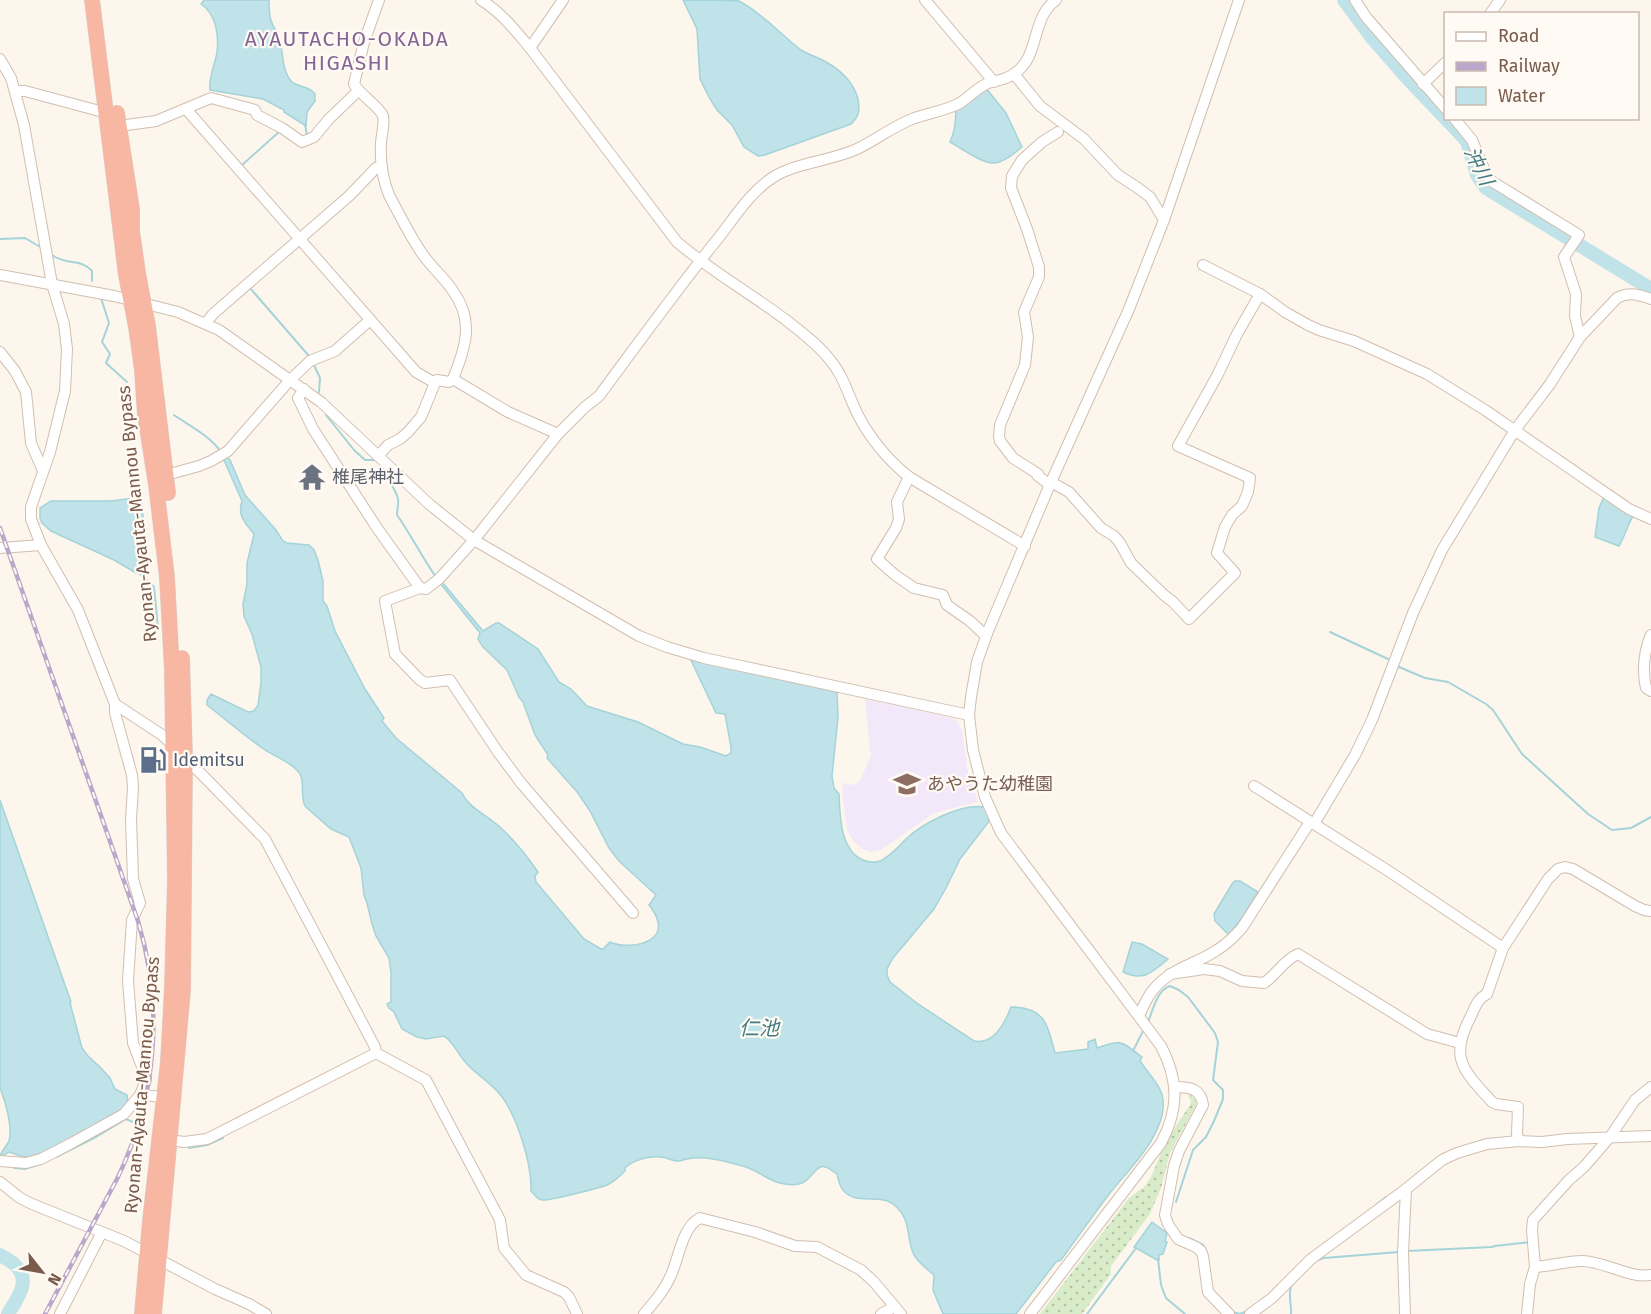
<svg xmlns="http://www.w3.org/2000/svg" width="1651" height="1314" font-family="'Fira Sans','Noto Sans JP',sans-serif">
<defs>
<pattern id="grass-dots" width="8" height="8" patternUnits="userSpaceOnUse" patternTransform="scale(1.5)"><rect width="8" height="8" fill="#d8ecc9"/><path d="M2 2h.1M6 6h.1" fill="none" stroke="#b4c2a5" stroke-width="1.8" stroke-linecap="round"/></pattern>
</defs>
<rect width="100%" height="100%" fill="#fdf6ec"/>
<!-- education -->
<path fill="#f3e8fa" d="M865,699L953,718L957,721L962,730L968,772L978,802L934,813L881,850L871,852L862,849L854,842L847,830L842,792L843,783L854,785L860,781L872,753L870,752Z"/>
<!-- grass -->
<path fill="url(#grass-dots)" d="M1191,1095L1196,1100V1105L1170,1153L1161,1188L1150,1214L1111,1266V1274L1082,1314H1040L1129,1198L1145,1186L1151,1177L1161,1153L1174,1129L1190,1105L1191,1100L1188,1096Z"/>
<!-- water -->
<g fill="#bfe3e8" stroke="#a5d3da" stroke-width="1.5">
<path d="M204,0H269C269,8 269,17 272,23C274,29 279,34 280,40C283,53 282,70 291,81C298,88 309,85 315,94V101L307,112L306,126L284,112V110L263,99L210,90C208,78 215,65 217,52C219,35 216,14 201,4Z"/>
<path d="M683,0C695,0 730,0 739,1C762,13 780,34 801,50C809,55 818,57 826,62C841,70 854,83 858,99C860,111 859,116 851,124L765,155L758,156L744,147L732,125L717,110L710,99L700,79L697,29Z"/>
<path d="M985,87L1006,113L1022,147C1014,153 1004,163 993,163C981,163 961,148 950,142C955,130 957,120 955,107Z"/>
<path d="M226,456L230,460L245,495L276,530L283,541L287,543L309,545L314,550L318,560L323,581V601L327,606L335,631L365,689L384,718L382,721L396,738L462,793C469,808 488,816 501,828C515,841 527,856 538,872L535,876L536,882L584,939L601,949H603L610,942C624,949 663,946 658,922C657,916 653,910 649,905L656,895L619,861L609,848L590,811L578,793L547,758L548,755L535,735L523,702L519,697L507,670L483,647L478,639L480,633L440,583L442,582L483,631L496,623H499L538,649L559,682L571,689L587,706L638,722L683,744L700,747L726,756L731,753V747L725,714L716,713L690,658L837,692L838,717L832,776L834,788L839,794C840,816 840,850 863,860C870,863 879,863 885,858C893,853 899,846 906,839C923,823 961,803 985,807L990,820L960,859L946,888L934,909L893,958L887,969V975L890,982L918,1004L974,1041C994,1045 1005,1023 1011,1007C1045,1007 1047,1024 1055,1053L1088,1049V1042L1095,1039L1097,1048C1122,1039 1121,1041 1142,1057L1140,1061C1147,1072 1162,1086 1163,1100C1167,1133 1129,1169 1110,1193C1093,1215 1077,1238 1061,1260L1056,1262L1016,1314H943L933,1290L934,1275C927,1269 919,1263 914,1255C905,1236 913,1220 893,1204C878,1193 852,1207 841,1187C839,1183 838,1178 837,1174C818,1159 819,1169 807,1180C800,1186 788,1185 780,1183C768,1180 758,1171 746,1167C728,1162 705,1155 687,1159C681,1160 683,1161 678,1161C672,1161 666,1157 660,1157C649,1156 633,1160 625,1168V1171C619,1177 614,1182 607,1185C599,1188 549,1201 542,1200C537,1199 534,1194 531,1191C532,1163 516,1112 498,1092C488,1081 476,1074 467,1064C458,1055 454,1042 444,1036L426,1039L417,1037L402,1029L394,1012L389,1008L387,1004L391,1002V973L389,958L376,936L372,924L367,903L364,895L361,868L349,837L331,829L305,806C300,796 305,783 300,774C292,762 273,756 262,748C243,734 225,719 207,705V700L211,694L248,712L254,711L258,705L261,683V667L252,634L244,616L243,604L247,584V563L254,534C245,523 237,515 242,501L223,458Z"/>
<path d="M1605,495L1633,516C1627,526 1625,536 1619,546L1595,537L1599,508Z"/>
<path d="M141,497L146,546L143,562L136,573L114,560L51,531L42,523L40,518V508L51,501H111Z"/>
<path d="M0,800L71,1002L70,1003L82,1048L88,1056L100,1067L110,1078L115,1089L127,1095L128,1103L116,1115L35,1157H24L9,1152L0,1157C1,1151 6,1147 9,1141C13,1128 5,1100 0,1088Z"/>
<path d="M1235,881H1240L1258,892L1242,918L1229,935L1215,921L1214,914L1232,884Z"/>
<path d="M1132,942L1142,944L1168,959C1153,972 1143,982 1123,972Z"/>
<path d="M1152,1222L1167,1233L1165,1241L1167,1242L1163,1254L1159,1255V1260H1157L1134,1247Z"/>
</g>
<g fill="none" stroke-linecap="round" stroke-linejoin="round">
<!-- stream -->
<g stroke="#a5d3da" stroke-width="2">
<path d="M305,124L307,136"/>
<path d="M242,165L280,131"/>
<path d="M0,239L25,238L42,248"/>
<path d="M52,255C67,266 81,258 92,271V281"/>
<path d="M250,288L309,356"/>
<path d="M101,298L109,323L102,342L110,354L106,363L127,382"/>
<path d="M314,365L320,378L319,392"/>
<path d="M174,415C190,426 210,436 221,452"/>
<path d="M326,415L354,450L365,460H375"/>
<path d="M385,469C386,480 396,488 398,499C399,504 397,509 397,515C411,535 422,557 436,577"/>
<path d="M135,570L145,578L154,587L158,628"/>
<path d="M1330,632L1388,659"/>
<path d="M1399,667L1425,678L1448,682L1486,704L1493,710L1522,754L1588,814L1612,830L1631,828L1651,817"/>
<path d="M1148,1022C1153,1010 1157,990 1170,986L1179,990L1188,997L1215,1033L1218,1042L1213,1080L1223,1090V1099L1214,1121L1206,1137L1193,1150L1176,1202"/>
<path d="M1133,1051L1144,1029"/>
<path d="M189,1148L207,1145L223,1138"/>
<path d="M56,1157L96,1137L126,1119L133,1122"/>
<path d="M14,1168L25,1169L40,1164"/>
<path d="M1376,1205L1386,1197"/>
<path d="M1189,1238L1203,1245L1206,1250"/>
<path d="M1407,1251L1492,1247L1495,1246L1530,1242"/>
<path d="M1158,1259L1161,1285L1166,1298L1185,1314"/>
<path d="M1318,1260L1324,1258L1399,1252"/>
<path d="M1233,1312L1240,1314L1247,1311"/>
<path d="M1087,1314L1136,1248"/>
<path d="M1291,1314C1292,1305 1287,1293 1292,1285"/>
</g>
<!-- river -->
<g stroke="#bfe3e8" stroke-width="14">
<path d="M1344,0L1373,39L1407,78L1467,141L1477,175L1486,188L1651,289"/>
<path d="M0,1255C5,1258 12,1261 16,1266C32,1281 16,1300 8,1314"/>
</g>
<defs>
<g id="minor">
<path d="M379,0L364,42L354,84C360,95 380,107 383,116C385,124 381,136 381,144C380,161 383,180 389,195C399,214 409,234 421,252C430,266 444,277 453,291C475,321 465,349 453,379"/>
<path d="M481,0C501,12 515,30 530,48L677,242C711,271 750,293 786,320C801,332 818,344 830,360C844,376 849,398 859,417C872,441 888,460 909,477L1025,546"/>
<path d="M925,0L994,82"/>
<path d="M1355,0L1366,17L1446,109"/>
<path d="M1490,14L1500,0"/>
<path d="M530,48L563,0"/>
<path d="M0,59L11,78L24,125L52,284L64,324L67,349L65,391L50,452L31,507V519L41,545L78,610L115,704V713L132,775L133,788L131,819L133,879L140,903L132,920L128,981L133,1043L146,1077V1080L140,1095"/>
<path d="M1014,74L1040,106L1084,139L1118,175L1138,188L1150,197L1164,220"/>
<path d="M1423,84L1446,62"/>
<path d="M15,91H25L107,113"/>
<path d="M186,109L416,372L435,383L437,380L449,382L453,379L508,412L558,434"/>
<path d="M1454,118L1472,140L1487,176L1493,182L1579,235L1564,257L1576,294L1575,316L1580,337"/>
<path d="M119,126L156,121L211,98L255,110L257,115L282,128L302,142L314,137L329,119L358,91"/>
<path d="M1058,132L1042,142L1022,160L1012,176L1011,188L1027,229L1039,267V277L1024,312L1028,337L1025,365L1000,425L999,436L1000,441L1013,458L1038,474L1037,475L1046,482H1051L1069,492L1101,528L1114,536L1120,543L1131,563L1164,595L1173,602L1189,619L1235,573L1217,553L1225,527L1232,515L1242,506L1248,492L1250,478L1178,446L1217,376L1237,334L1260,294"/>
<path d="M1203,265L1260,294L1285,312L1308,325L1319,330L1354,341L1427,374L1485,410L1629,509L1651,519"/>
<path d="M0,275L114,296L178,312L219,330L321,402L429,504L474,540L639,636L667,647L704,658L969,715"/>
<path d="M206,323L213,314L349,196L376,168L382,167"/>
<path d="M0,352L15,371L26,392L31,443L43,471"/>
<path d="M304,389L298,398L313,429L377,528L420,588"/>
<path d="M378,456L388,445L400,439L408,432L421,417L435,383"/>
<path d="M166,475L199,466L211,461L228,451L290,380L310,361L335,351L370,320"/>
<path d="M909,477L897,502L899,519L896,528L877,559L895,575L914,588L943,595L947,605L970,621L986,636"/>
<path d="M0,548L41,545"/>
<path d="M1651,635C1644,651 1642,671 1646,688L1651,691"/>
<path d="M115,704L162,735L174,746L265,839L375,1047L376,1053L426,1080L500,1220L504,1248L526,1275L564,1292L569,1297L577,1314"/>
<path d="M1254,786L1390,872L1503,948"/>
<path d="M1314,824L1355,755L1372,720L1413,613L1442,550L1515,430L1550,384L1580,337L1617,298C1629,291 1639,295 1651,299"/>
<path d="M633,913L521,783L498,752L450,680L425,683L419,679L395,654L385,601L420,588L426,589L439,579L474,540L558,434L585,407L599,396C639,342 678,288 720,236C736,215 752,190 775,176C799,162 831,161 857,149C876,140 892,127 912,119C928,113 945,111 960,103C969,97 976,89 986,84C996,80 1007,80 1015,73C1040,57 1031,17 1056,0"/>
<path d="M1170,974L1204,969L1220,971L1242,981L1264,983C1276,975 1284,960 1298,954L1427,1034L1460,1043"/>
<path d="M1139,1016C1143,1007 1147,997 1153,990C1172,967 1195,965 1217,950C1227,944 1235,936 1242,928L1310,822"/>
<path d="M1175,1087C1189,1087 1201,1088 1203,1105L1179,1151L1174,1166L1165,1215L1168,1224L1178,1239L1196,1247L1201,1251L1203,1256L1208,1292L1229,1314"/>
<path d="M170,1140L184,1142L207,1139L376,1053"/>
<path d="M1519,1141L1517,1134L1518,1107L1496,1104L1492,1102C1464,1071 1448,1058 1471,1016C1475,1007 1478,998 1487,994L1503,948L1548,879L1558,869L1565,867L1573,869L1635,906L1644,910L1651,911"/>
<path d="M0,1161L26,1163L41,1159L70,1144L124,1114L140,1095L164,1097"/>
<path d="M0,1182L20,1198L32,1204L124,1241L215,1289L249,1304L266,1314"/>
<path d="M1535,1267C1551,1266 1567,1261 1582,1261C1604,1261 1630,1279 1651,1275"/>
<path d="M60,1314L102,1232"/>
<path d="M644,1314C654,1302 665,1290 671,1275C679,1258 682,1227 700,1218L755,1232L795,1246L817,1247L861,1270L874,1282L901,1314"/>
<path d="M881,1314L894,1307"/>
<path d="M1030,1314L1161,1143C1179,1109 1179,1081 1161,1046L1001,833L985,797L973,750L969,715L971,697L977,662L988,631L1051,482L1129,309L1164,220L1239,0"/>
<path d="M1250,1314L1272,1298L1311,1259L1406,1189L1442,1160L1457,1153L1487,1144L1519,1141L1542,1142L1567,1139L1651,1136"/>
<path d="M1405,1314L1403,1253L1406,1189"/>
<path d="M1527,1314L1530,1284L1535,1267L1532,1230L1533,1220L1569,1180L1584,1167L1610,1137L1635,1100L1651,1087"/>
</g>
<g id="highway">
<path d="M92,0L126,275L136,327L142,370L145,415L156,485L167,577L172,670L175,880L172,988L168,1062L150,1221L142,1314"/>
<path d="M117,113L132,209V231L138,273L148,326L168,493"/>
<path d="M154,1314L183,990L185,758L182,658"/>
</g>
</defs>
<!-- minor casing -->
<use href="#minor" stroke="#d1beb0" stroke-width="12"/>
<!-- highway casing -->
<use href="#highway" stroke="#dad1cd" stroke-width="16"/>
<!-- minor -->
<use href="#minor" stroke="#fff" stroke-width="10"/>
<!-- highway -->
<use href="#highway" stroke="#f7b7a3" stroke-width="15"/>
<defs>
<path id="rail" d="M0,528L138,921C164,1008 157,1097 117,1179L45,1314"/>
</defs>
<!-- rail casing -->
<use href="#rail" stroke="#b9a8c9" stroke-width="4.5"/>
<!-- rail -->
<use href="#rail" stroke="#fffaf3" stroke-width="2" stroke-dasharray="7" stroke-linecap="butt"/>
</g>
<!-- icons -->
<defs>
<symbol id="temple-bare" viewBox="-9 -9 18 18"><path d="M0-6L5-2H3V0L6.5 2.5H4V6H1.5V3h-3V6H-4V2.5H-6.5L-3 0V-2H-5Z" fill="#6b7280" stroke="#fffaf3" stroke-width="2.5" paint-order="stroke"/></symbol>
<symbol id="fuel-bare" viewBox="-9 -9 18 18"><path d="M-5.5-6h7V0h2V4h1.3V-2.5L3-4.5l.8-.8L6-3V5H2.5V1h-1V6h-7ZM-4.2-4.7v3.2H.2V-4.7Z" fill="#5c6f8a" stroke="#fffaf3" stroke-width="2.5" paint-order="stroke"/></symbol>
<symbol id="school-bare" viewBox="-9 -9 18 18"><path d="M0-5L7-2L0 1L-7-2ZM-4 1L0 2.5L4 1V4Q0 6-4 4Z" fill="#8d6e63" stroke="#fffaf3" stroke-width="2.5" paint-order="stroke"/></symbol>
</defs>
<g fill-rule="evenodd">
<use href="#temple-bare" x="293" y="458" width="38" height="38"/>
<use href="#fuel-bare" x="134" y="741" width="38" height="38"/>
<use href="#school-bare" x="888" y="765" width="38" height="38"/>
</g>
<g text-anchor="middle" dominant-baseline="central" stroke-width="4.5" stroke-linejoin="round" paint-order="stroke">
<!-- worship labels -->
<g font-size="18" fill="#5b616d" stroke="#fffaf3" text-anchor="start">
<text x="332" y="477">椎尾神社</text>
</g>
<!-- street labels -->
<g font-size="18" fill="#7a5c4d" stroke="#fffaf3">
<text transform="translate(137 514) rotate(-96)">Ryonan-Ayauta-Mannou Bypass</text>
<text transform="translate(142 1085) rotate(-85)">Ryonan-Ayauta-Mannou Bypass</text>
</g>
<!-- service labels -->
<g font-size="18" fill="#4e5e75" stroke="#fffaf3" text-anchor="start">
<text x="173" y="760">Idemitsu</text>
</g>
<!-- education labels -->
<g font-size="18" fill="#785e54" stroke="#fffaf3" text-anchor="start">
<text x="927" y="784">あやうた幼稚園</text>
</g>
<!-- water labels -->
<g font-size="20" font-style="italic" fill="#437c86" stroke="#fffaf3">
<text transform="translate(1479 166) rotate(63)">沖川</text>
<text x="759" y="1028">仁池</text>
</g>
<!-- quarter labels -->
<g font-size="21" letter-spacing="1.5" fill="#846695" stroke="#fffaf3">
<text x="347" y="39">AYAUTACHO-OKADA<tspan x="347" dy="24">HIGASHI</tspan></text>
</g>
</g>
<!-- legend -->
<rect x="1444" y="12" width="195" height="108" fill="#fffaf3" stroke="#cabbb1" stroke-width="1.5"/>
<rect x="1456" y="32" width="30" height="9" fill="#ffffff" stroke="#cabbb1" stroke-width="1.5"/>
<text x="1498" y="42" font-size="18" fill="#7a5c4d">Road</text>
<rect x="1456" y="62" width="30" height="9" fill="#b9a8c9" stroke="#cabbb1" stroke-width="1.5"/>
<text x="1498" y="72" font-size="18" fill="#7a5c4d">Railway</text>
<rect x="1456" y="87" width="30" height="18" fill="#bfe3e8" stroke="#cabbb1" stroke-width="1.5"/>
<text x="1498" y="102" font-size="18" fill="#7a5c4d">Water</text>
<!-- north arrow -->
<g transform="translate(42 1272) rotate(121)" stroke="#fffaf3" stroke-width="4.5" paint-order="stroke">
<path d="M0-4.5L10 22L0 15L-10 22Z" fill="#7a5c4d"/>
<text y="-9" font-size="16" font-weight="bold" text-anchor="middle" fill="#7a5c4d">N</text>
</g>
</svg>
